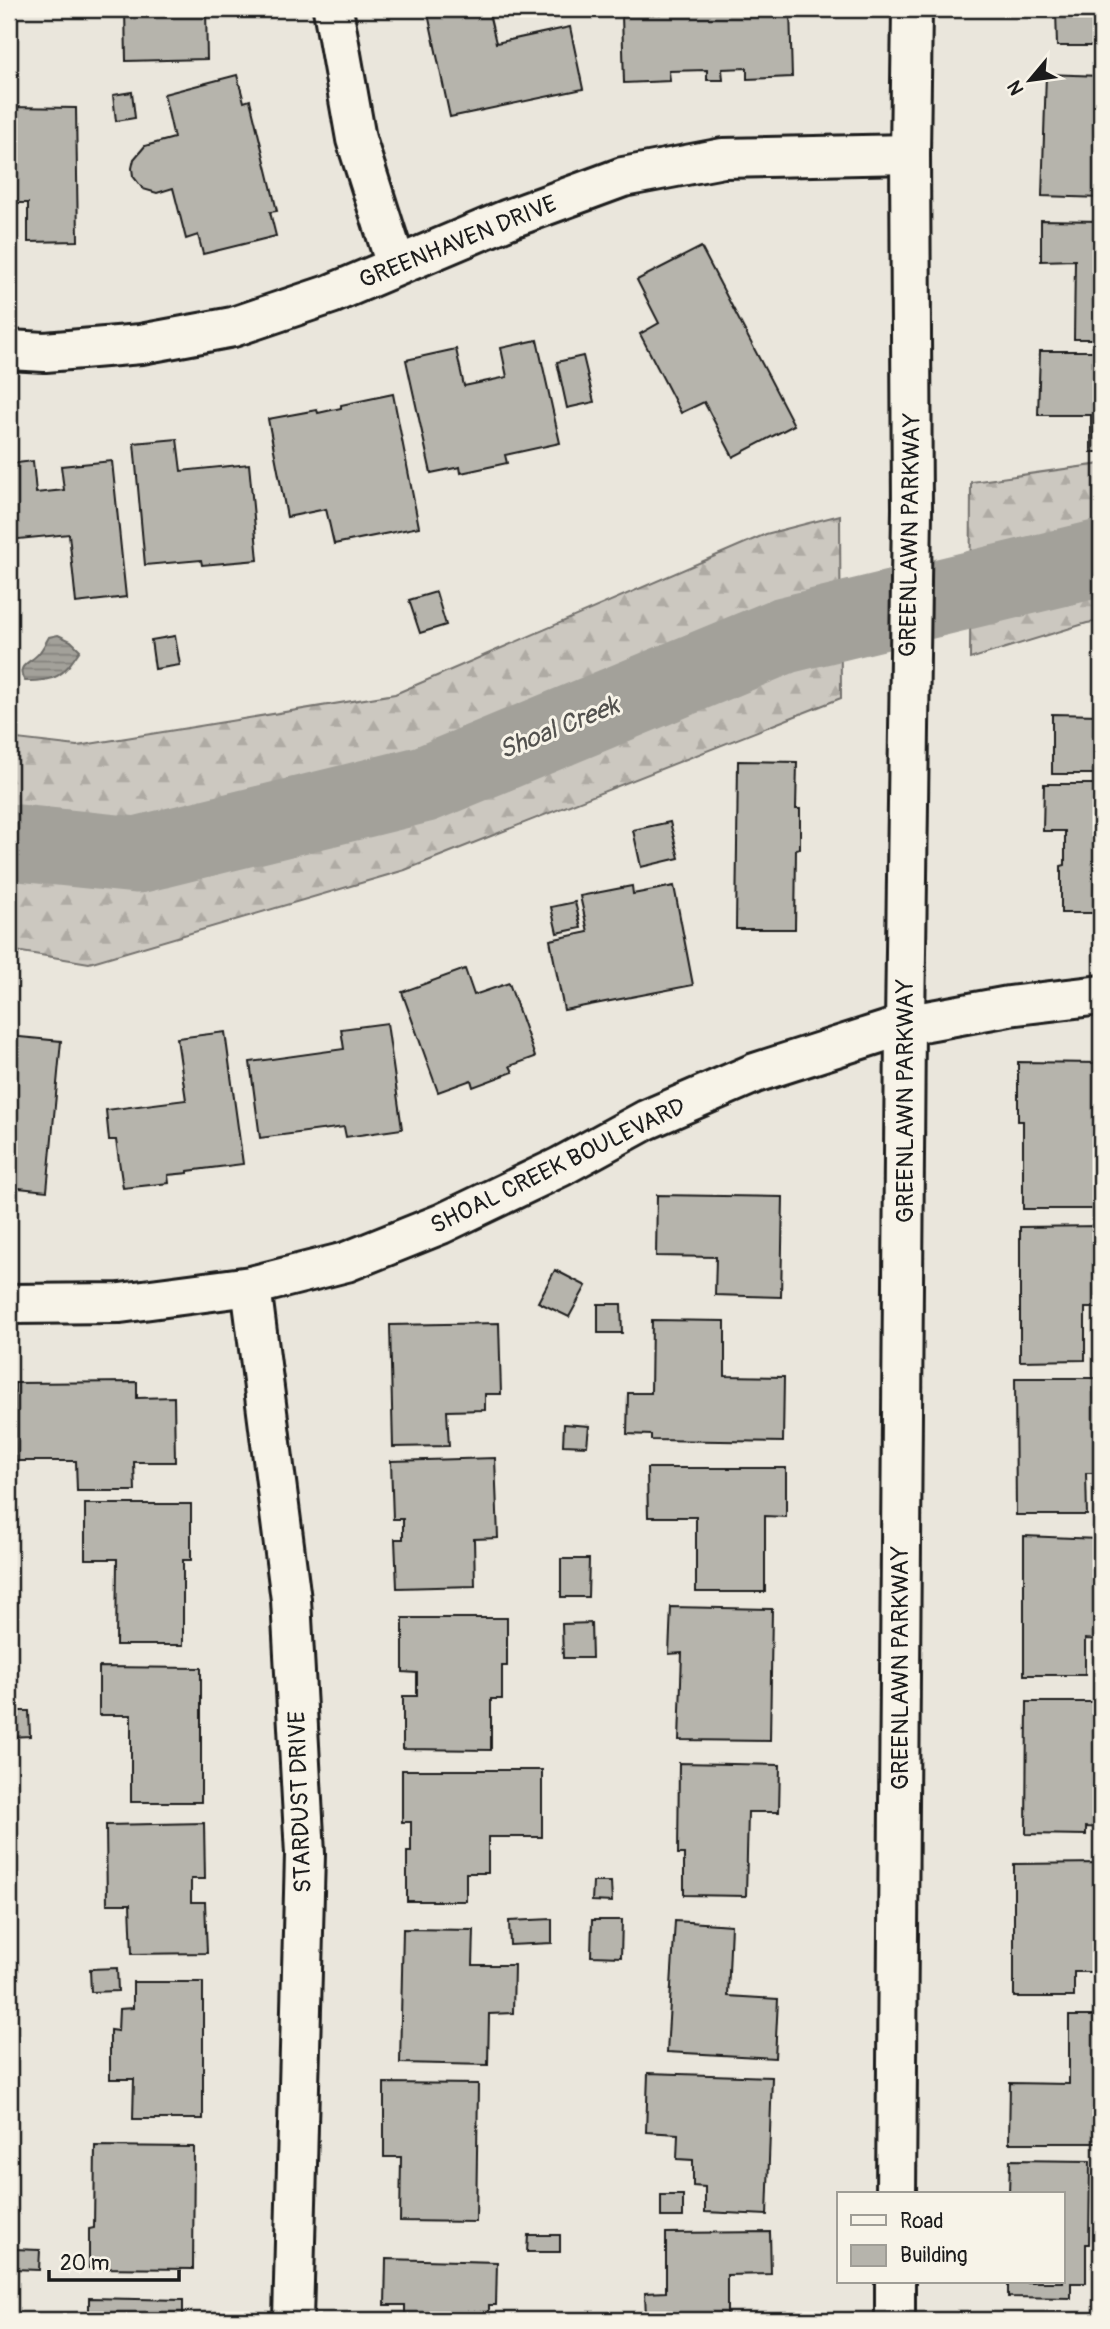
<svg xmlns="http://www.w3.org/2000/svg" width="1110" height="2329" font-family="Pangolin,sans-serif">
<defs>
<pattern id="forest-firs" width="22" height="20" patternUnits="userSpaceOnUse" patternTransform="scale(1.75)"><rect width="22" height="20" fill="#ccc8c0"/><path d="M5 1l3.5 6h-7zM16 11l3.5 6h-7z" fill="#afaba4"/></pattern>
<pattern id="water-rules" width="6" height="5" patternUnits="userSpaceOnUse" patternTransform="scale(1.75)"><rect width="6" height="5" fill="#a3a19a"/><path d="M0 2.5h6" fill="none" stroke="#84827d"/></pattern>
</defs>
<rect width="100%" height="100%" fill="#eae6dc"/>
<filter id="ink" filterUnits="userSpaceOnUse"><feTurbulence type="fractalNoise" baseFrequency=".0143" numOctaves="2"/><feDisplacementMap in="SourceGraphic" scale="14" xChannelSelector="R" yChannelSelector="G"/><feConvolveMatrix kernelMatrix="1 2 1 2 8 2 1 2 1" color-interpolation-filters="sRGB"/></filter>
<g filter="url(#ink)">
<!-- forest -->
<g fill="url(#forest-firs)" stroke="#74726e" stroke-width="2">
<path d="M1101,464V621L1087,623L970,659L971,482Z"/>
<path d="M840,515L841,698L405,870L89,963L9,950V738L77,746L395,694L766,534Z"/>
</g>
<!-- water -->
<path fill="url(#water-rules)" stroke="#6d6c68" stroke-width="2" d="M58,635L71,641L80,650C62,677 57,681 25,681C14,665 31,663 39,653C43,648 46,642 49,637Z"/>
<g fill="none" stroke-linecap="round" stroke-linejoin="round">
<!-- river -->
<path stroke="#a3a19a" stroke-width="77" d="M9,842L137,855L425,784L785,635L1101,558"/>
</g>
<!-- building -->
<g fill="#b6b4ac" stroke="#1c1c1c" stroke-width="2">
<path d="M125,9H206L207,59L126,61Z"/>
<path d="M427,9H488L496,43L570,27L583,89L450,117Z"/>
<path d="M674,9H790L792,77L747,79V68L722,69L723,80H707V70L669,71L670,81L624,83L622,15L661,14V11H674Z"/>
<path d="M1056,9H1101V46H1057Z"/>
<path d="M1046,74L1101,76V198L1042,196Z"/>
<path d="M237,75L244,102L250,100L277,211L270,212L276,236L203,254L198,235L186,239L173,188L157,193L143,189L133,176L132,168L134,159L145,146L174,138L164,94Z"/>
<path d="M132,92L135,118L116,121L113,95Z"/>
<path d="M9,107L76,108L78,241L28,242V203H9Z"/>
<path d="M1041,220L1101,221V339H1074L1075,260L1041,261Z"/>
<path d="M701,247L794,425L733,457L704,402L681,413L640,334L659,323L637,280Z"/>
<path d="M537,340L560,443L505,455L507,463L461,473L460,467L431,473L406,360L456,349L464,386L507,377L501,348Z"/>
<path d="M1040,351H1101V452H1091V415H1038Z"/>
<path d="M583,356L594,402L567,408L557,362Z"/>
<path d="M393,394L419,527L334,544L326,509L287,517L268,419L317,410L318,413L341,408V405Z"/>
<path d="M177,439L181,471L249,464L258,560L202,565L201,560L145,565L134,443Z"/>
<path d="M33,461L36,493L64,490L61,466L112,461L126,597L76,603L69,534L9,540V464Z"/>
<path d="M436,592L446,625L420,633L409,600Z"/>
<path d="M175,636L180,665L155,669L151,640Z"/>
<path d="M1052,714L1101,715V774H1052Z"/>
<path d="M738,761L797,762L796,809H800V848L796,849L795,929H736Z"/>
<path d="M1044,784H1101V913H1061V866L1065,865V831H1043Z"/>
<path d="M670,822L679,858L641,867L633,830Z"/>
<path d="M632,886L633,894L674,886L693,985L564,1010L550,940L588,932L580,896Z"/>
<path d="M575,902L581,928L557,933L551,907Z"/>
<path d="M465,969L474,995L509,983L535,1057L510,1066L513,1072L473,1087L471,1080L438,1092L402,992Z"/>
<path d="M387,1023L402,1129L346,1137L344,1127L260,1138L250,1062L344,1049L341,1029Z"/>
<path d="M225,1032L243,1164L188,1171V1173L168,1175L169,1183L123,1188L116,1140H109L106,1110L186,1100L177,1038Z"/>
<path d="M9,1036L61,1041L47,1191L9,1187Z"/>
<path d="M1018,1062L1101,1063L1100,1209H1023V1121H1018Z"/>
<path d="M657,1195L783,1197L781,1297L715,1295L716,1257L656,1256Z"/>
<path d="M1101,1226V1308H1085V1360L1020,1361V1227Z"/>
<path d="M555,1270L586,1286L569,1317L538,1302Z"/>
<path d="M598,1304H621L622,1333H598Z"/>
<path d="M652,1320L725,1321V1376L784,1377L783,1442L651,1440V1435L627,1434L628,1393H651Z"/>
<path d="M499,1323L501,1394H485V1410L447,1411L449,1446L393,1447L390,1325Z"/>
<path d="M1015,1378H1101V1473H1086L1087,1515H1016Z"/>
<path d="M137,1382V1398L174,1397L175,1462H134L135,1491H77L76,1461H16L15,1383Z"/>
<path d="M564,1424L589,1426L587,1446L563,1445Z"/>
<path d="M495,1458L498,1538L474,1539L475,1586L397,1588L395,1539H403V1519H393L391,1461Z"/>
<path d="M647,1468H786V1517L765,1516V1592H696V1517H648Z"/>
<path d="M85,1504H191V1560H183V1645H116L117,1559H85Z"/>
<path d="M1024,1536L1098,1539V1605H1101V1640L1085,1639V1675H1024Z"/>
<path d="M561,1559H589L588,1597H561Z"/>
<path d="M671,1607L772,1609L770,1741L679,1740L682,1653L669,1654Z"/>
<path d="M403,1618H507V1666H502V1699H491V1750L403,1749V1696H417V1673L403,1672Z"/>
<path d="M591,1623L592,1658H563L562,1624Z"/>
<path d="M99,1667L201,1668V1802H131V1715H99Z"/>
<path d="M1027,1702H1101V1828L1086,1827V1835L1026,1834Z"/>
<path d="M9,1711H29L30,1736L9,1737Z"/>
<path d="M679,1763L780,1765L779,1812H748L746,1896L684,1895V1854H678Z"/>
<path d="M402,1770H542V1837H488V1873H466V1901H407V1852H411V1822H402Z"/>
<path d="M204,1823L205,1879H191V1902H205L207,1953L132,1954L130,1904H107L106,1825Z"/>
<path d="M1101,1863V1972H1074V1997H1014V1864Z"/>
<path d="M593,1882H611L612,1902L592,1901Z"/>
<path d="M552,1919V1943L510,1945L509,1921Z"/>
<path d="M592,1920H622L621,1957L591,1956Z"/>
<path d="M675,1921L731,1925L728,1996L778,1999L775,2058L667,2052Z"/>
<path d="M403,1929L474,1930L473,1965H514L513,2013L489,2014L488,2065L400,2063Z"/>
<path d="M117,1968L118,1991L91,1992L90,1969Z"/>
<path d="M133,1982H203V2119H133L134,2079H110V2030L118,2031L119,2009L133,2008Z"/>
<path d="M1069,2016H1101V2143H1009L1010,2083L1069,2084Z"/>
<path d="M648,2073L772,2077L767,2215L705,2212V2187L693,2186V2160L677,2159L678,2134L646,2132Z"/>
<path d="M384,2083L478,2084L476,2222L400,2221L401,2157H384Z"/>
<path d="M95,2146L194,2147L193,2269L89,2268V2229L94,2228Z"/>
<path d="M1010,2160L1090,2161L1089,2244H1086V2283H1071V2298L1008,2297V2282H1063V2194H1009Z"/>
<rect x="661" y="2195" width="22" height="22"/>
<path d="M770,2232L771,2274L727,2275V2320H665V2317H646L645,2293L666,2292V2233Z"/>
<path d="M528,2235H560V2252H527Z"/>
<path d="M13,2249L40,2250L39,2270L13,2269Z"/>
<path d="M386,2259L497,2262L496,2305H489V2320H405V2305H385Z"/>
<path d="M89,2298L183,2300V2320H89Z"/>
</g>
<g fill="none" stroke-linecap="round" stroke-linejoin="round">
<defs>
<g id="minor">
<path d="M333,9L356,139L396,265"/>
<path d="M9,350L45,352L141,344L233,327L331,294L506,220L623,177L723,158L910,154"/>
<path d="M251,1286L291,1600L305,1854L293,2320"/>
<path d="M896,2194L905,1025"/>
<path d="M895,2320V2282"/>
</g>
<g id="tertiary">
<path d="M905,1025L912,508L910,154L912,9"/>
<path d="M9,1304L120,1303L251,1286L346,1262L441,1224L560,1167L646,1120L755,1073L905,1025L1009,1006L1101,995"/>
</g>
</defs>
<!-- minor casing -->
<use href="#minor" stroke="#1c1c1c" stroke-width="44"/>
<!-- tertiary casing -->
<use href="#tertiary" stroke="#1c1c1c" stroke-width="44"/>
<!-- minor -->
<use href="#minor" stroke="#f7f3e8" stroke-width="38"/>
<!-- tertiary -->
<use href="#tertiary" stroke="#f7f3e8" stroke-width="38"/>
</g>
</g>
<g text-anchor="middle" dominant-baseline="central" stroke-width="6" stroke-linejoin="round" paint-order="stroke">
<!-- street labels -->
<g font-size="24" fill="#1c1c1c" stroke="#f7f3e8">
<text transform="translate(458 242) rotate(-22)">GREENHAVEN DRIVE</text>
<text transform="translate(910 535) rotate(-89)">GREENLAWN PARKWAY</text>
<text transform="translate(905 1101) rotate(-90)">GREENLAWN PARKWAY</text>
<text transform="translate(558 1166) rotate(-26)">SHOAL CREEK BOULEVARD</text>
<text transform="translate(900 1668) rotate(-90)">GREENLAWN PARKWAY</text>
<text transform="translate(300 1802) rotate(-92)">STARDUST DRIVE</text>
</g>
<!-- water labels -->
<g font-size="26" font-style="italic" fill="#52514e" stroke="#f7f3e8">
<text transform="translate(559 728) rotate(-22)">Shoal Creek</text>
</g>
</g>
<!-- margin -->
<rect width="1110" height="2329" fill="none" stroke="#f7f3e8" stroke-width="35"/>
<rect x="18" y="18" width="1075" height="2294" fill="none" stroke="#1c1c1c" stroke-width="2.5" filter="url(#ink)"/>
<!-- legend -->
<rect x="837" y="2192" width="228" height="91" fill="#f7f3e8" stroke="#9f9d96" stroke-width="2"/>
<rect x="851" y="2215" width="35" height="10" fill="#f7f3e8" stroke="#9f9d96" stroke-width="2"/>
<text x="900" y="2228" font-size="21" fill="#1c1c1c">Road</text>
<rect x="851" y="2245" width="35" height="21" fill="#b6b4ac" stroke="#9f9d96" stroke-width="2"/>
<text x="900" y="2262" font-size="21" fill="#1c1c1c">Building</text>
<!-- north arrow -->
<g transform="translate(1030 80) rotate(241)" stroke="#f7f3e8" stroke-width="5" paint-order="stroke">
<path d="M0-5L12 26L0 18L-12 26Z" fill="#1c1c1c"/>
<text y="-10" font-size="19" font-weight="bold" text-anchor="middle" fill="#1c1c1c">N</text>
</g>
<!-- scale -->
<path d="M49 2270v10h130v-10" fill="none" stroke="#1c1c1c" stroke-width="3.5"/>
<text x="60" y="2270" font-size="21" fill="#1c1c1c" stroke="#f7f3e8" stroke-width="5" paint-order="stroke">20 m</text>
</svg>
